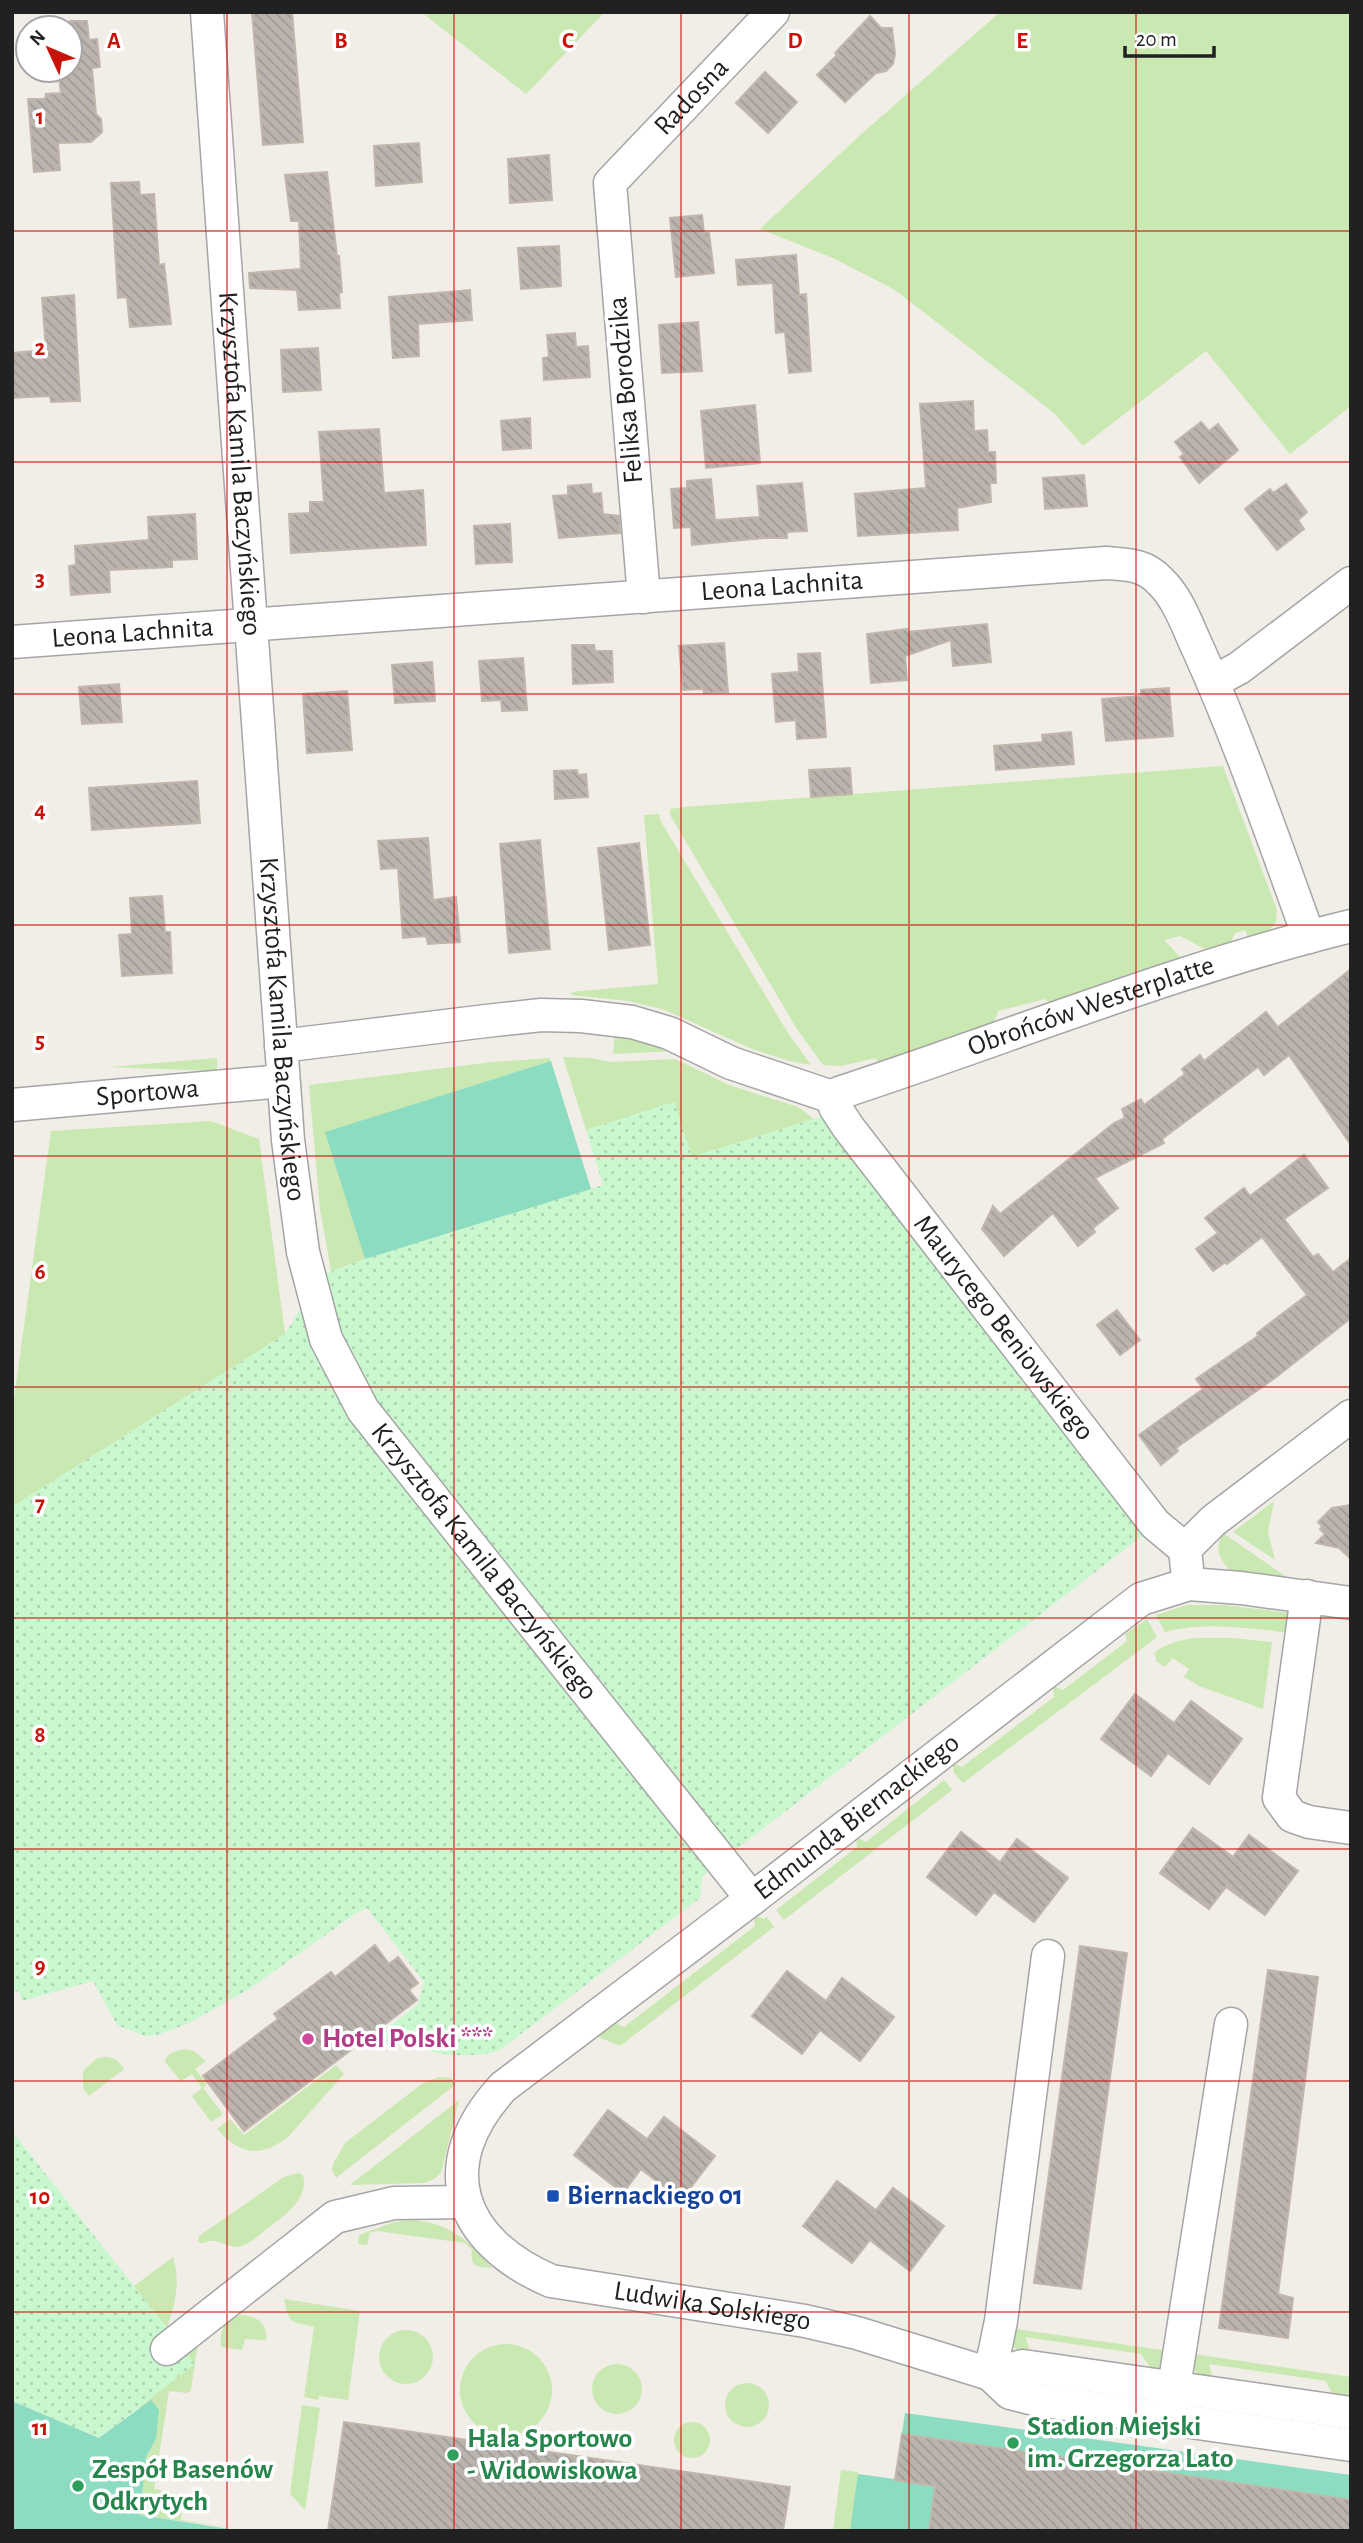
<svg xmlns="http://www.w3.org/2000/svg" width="1363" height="2543" font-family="'Alegreya Sans',sans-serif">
<defs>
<pattern id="park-dots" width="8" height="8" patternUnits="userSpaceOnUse" patternTransform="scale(1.75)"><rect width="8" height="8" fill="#c9f8ce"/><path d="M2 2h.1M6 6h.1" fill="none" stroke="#acd4b1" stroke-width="1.8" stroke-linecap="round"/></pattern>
<pattern id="building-back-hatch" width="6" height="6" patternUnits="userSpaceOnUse" patternTransform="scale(1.75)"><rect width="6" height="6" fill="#bbb4ae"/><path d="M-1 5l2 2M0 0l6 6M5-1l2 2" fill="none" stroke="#a09a95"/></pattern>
</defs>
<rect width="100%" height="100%" fill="#f1eee8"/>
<!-- grass -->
<g fill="#cae8b1">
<path d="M421,12H605L526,94Z"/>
<path d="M1000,12H1351V406L1290,454L1206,351L1083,446L1054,413L895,290L833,258L760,229L858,137Z"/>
<path d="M1223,766L1277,910L1276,922L1268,933L1248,938L1245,930L1235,933L1230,944L1205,949L1180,936L1164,940L1182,959L1053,1004L1045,999L998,1011L994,1023L879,1067L876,1058L841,1066L823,1065L797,1029L670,815V809L684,807Z"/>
<path d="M659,814L660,820L788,1033L811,1065L790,1061L752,1049L665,1010L628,1001L572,995L571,992L658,984L644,815Z"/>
<path d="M618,1033L678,1051L613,1054L615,1035Z"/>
<path d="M563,1057L591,1058L611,1062L675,1059L729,1085L798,1107L814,1119L692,1157L674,1102L586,1130Z"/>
<path d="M217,1058V1071L109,1067Z"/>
<path d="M549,1058L551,1061L326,1132L365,1259L331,1271L320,1209L309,1085L492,1062Z"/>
<path d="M211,1121L259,1139L285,1334L12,1507V1413L51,1131Z"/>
<path d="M1274,1501L1268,1532L1275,1560L1233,1532Z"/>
<path d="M1223,1533L1295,1583L1231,1571C1219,1560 1214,1548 1223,1533Z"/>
<path d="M1187,1605H1224L1290,1613V1633C1248,1628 1206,1621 1165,1632L1156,1615Z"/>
<path d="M1147,1619L1157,1637L963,1783L954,1773L952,1763L962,1767L1054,1697L1053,1686L1063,1690L1127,1641L1125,1634Z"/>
<path d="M1195,1638H1232L1272,1642L1263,1709L1199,1686L1184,1677L1189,1669L1173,1658L1165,1667L1156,1661L1155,1652C1167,1643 1180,1640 1195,1638Z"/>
<path d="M944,1780L952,1790L784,1920L776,1910L857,1847L856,1837L866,1842Z"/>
<path d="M754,1915L764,1919L767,1917L774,1927L620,2046L596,2036L613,2022L624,2027L755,1926Z"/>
<path d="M185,2049L194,2051L206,2061L195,2069L207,2084L203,2088L223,2114L211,2122L192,2096L202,2088L192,2074L181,2081L165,2062C167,2052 176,2051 185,2049Z"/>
<path d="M107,2057L117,2060L124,2069L89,2096L83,2088V2071L97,2058Z"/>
<path d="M336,2065L344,2074L288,2137C261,2158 240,2155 217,2129L230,2119L244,2135Z"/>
<path d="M439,2077L451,2078L456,2084L336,2178L332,2170L333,2164L345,2143L423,2083Z"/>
<path d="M459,2100L441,2173L434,2179L425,2183L350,2185Z"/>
<path d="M298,2173L303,2175C310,2200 281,2218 264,2231C257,2237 250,2244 241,2246C231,2249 224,2242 214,2241C207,2240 206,2245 198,2242L199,2236L284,2177Z"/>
<path d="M413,2220C452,2224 467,2240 492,2268C477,2267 470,2267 472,2250L465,2243L377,2231L370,2233L367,2245L358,2244L359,2235L394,2222Z"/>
<path d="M173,2257C181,2283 175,2303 167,2328L134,2286Z"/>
<path d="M284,2299L360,2311L348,2400L319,2396L318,2400L304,2397L314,2327C290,2321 289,2324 284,2299Z"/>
<path d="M242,2315C257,2316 268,2324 266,2340L245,2339L242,2350L221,2347C219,2331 225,2318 242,2315Z"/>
<path d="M1009,2328L1169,2351C1165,2360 1163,2369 1152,2370L1141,2354L1025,2337L1029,2347L1026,2353L1021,2354L1011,2344Z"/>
<circle cx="406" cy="2357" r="27"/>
<path d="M198,2343L191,2390L187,2393L169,2391L154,2489L182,2495L181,2520L251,2531L140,2515L146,2457L156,2439L130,2389Z"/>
<circle cx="506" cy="2390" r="46"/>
<path d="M1193,2354L1351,2377V2396L1349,2398L1334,2397L1326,2381L1209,2364L1213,2378L1198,2376L1193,2367Z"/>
<circle cx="617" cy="2389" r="25"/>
<circle cx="747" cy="2405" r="22"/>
<path d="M302,2405L320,2408L305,2510L290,2494Z"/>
<circle cx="692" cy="2440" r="18"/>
<path d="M841,2470L858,2472L859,2531H833Z"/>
</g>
<!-- park -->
<g fill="url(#park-dots)">
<path d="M674,1102L692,1157L821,1117L852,1116L1164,1519L742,1845L702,1877L700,1898L500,2050C472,2060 429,2055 403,2042L390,2047L374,2039L418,2004L424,1982L367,1908L358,1912L249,1989L187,2024L157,2035L145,2036L117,2025L93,1981L22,2001L19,1991L12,1992V1507L285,1334L321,1275L365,1259L603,1185L586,1130Z"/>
<path d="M12,2131L195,2364L100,2438L12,2401Z"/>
</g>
<!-- pitch -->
<g fill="#8bdcc0">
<path d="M551,1061L591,1189L365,1259L325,1132Z"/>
<path d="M151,2400L159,2410L156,2439L146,2457L140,2515L242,2531H12V2401L99,2438Z"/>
<path d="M905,2413L1351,2475V2531H850L858,2474L895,2479Z"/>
</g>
<!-- building -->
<g fill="url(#building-back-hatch)" stroke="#c2b6ab" stroke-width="2">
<path d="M252,12H292L303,142L263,145Z"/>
<path d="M870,16L881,28H892L895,54L893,64L886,71L876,73L845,102L817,75L837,55L835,53Z"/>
<path d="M70,21H87L89,40L97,39L100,67L92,68L96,114L101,119L102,132L91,142L58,143L60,170L34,172L28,99H45L46,94L61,93L58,70H70Z"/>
<path d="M765,72L797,102L768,133L736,103Z"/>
<path d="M419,143L422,182L376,186L374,146Z"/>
<path d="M549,155L552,200L510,203L508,159Z"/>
<path d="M327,172L337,256H339L342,292L339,293L340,308L299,310L297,290L250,288L249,273L301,269L299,221H291L285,175Z"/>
<path d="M139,182L140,195L154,194L159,265L164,264L171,324L130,327L127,297L118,298L111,183Z"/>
<path d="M702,215L704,233H709L714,273L676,277L670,218Z"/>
<path d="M559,246L561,286L521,289L518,248Z"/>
<path d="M796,255L799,295L806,294L811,371L789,373L785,332L776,333L773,283L738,285L736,260Z"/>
<path d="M470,290L472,320L418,324L419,356L393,358L389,297Z"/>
<path d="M74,295L80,401L51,402L50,396L12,398V353L46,350L42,298Z"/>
<path d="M698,322L702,371L662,373L659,325Z"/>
<path d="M575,333L576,347L588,346L590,377L544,380L543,358L549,357L547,335Z"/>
<path d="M318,348L321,390L283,392L281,350Z"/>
<path d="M973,401L974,431L987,430L988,452H995L996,483H990L991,502L957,508L958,530L858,536L855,494L926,488L920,404Z"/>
<path d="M755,405L760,463L706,468L701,411Z"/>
<path d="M530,418L531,448L503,450L501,421Z"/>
<path d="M1201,422L1209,431L1218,424L1238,450L1199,483L1180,457L1184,454L1175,442Z"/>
<path d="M379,429L384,493L423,490L426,545L291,553L289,514L310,513V502H324L319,432Z"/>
<path d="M1084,475L1087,506L1045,509L1043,478Z"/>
<path d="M711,479L715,520L760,517L757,486L802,483L807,531L787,532V538H765L692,545L691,527L674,528L671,489L687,488V481Z"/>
<path d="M591,484L592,494L601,493L603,514L619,516L620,533L559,538L553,496L568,495V486Z"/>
<path d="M1286,484L1307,512L1298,520L1304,529L1277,550L1245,509L1270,489L1273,493Z"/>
<path d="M195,514L197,559L172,560V567L109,570L110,592L71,595L69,566L76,565L75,546L149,540L148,517Z"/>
<path d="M510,524L512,562L476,564L474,526Z"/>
<path d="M987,624L991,662L953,666L951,640L905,656L907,680L871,683L867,634L907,629V632Z"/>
<path d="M724,643L728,692L704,693L703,689L683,690L679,646Z"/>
<path d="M572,645H594L595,651H612L613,682L573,684Z"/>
<path d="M820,653L826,737L797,739L796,720L776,722L772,674L799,672L798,654Z"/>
<path d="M523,658L527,710L502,711L501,700L482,701L479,661Z"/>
<path d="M432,662L435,701L395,703L392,665Z"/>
<path d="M119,684L122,722L82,724L79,687Z"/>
<path d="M1169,688L1173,736L1106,741L1102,699L1141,696V690Z"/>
<path d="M347,691L352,750L307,753L303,694Z"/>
<path d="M1071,732L1074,764L996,770L994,746L1043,742L1042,735Z"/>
<path d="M850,768L852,794L811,797L809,770Z"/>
<path d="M577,770L578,775L586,774L588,797L555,799L554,771Z"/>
<path d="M197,781L200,823L92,830L89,788Z"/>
<path d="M428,838L433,900L456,897L460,942L428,944L426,936L403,938L398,868L381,869L378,841Z"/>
<path d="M540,840L550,949L509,953L500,844Z"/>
<path d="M639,843L650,945L609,950L598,848Z"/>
<path d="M162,896L165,932H170L172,973L122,976L119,935L132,934L130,898Z"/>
<path d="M1351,969V1145L1289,1055L1264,1075L1258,1067L1162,1139L1164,1143L1095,1178L1118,1208L1093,1228L1095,1232L1078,1246L1053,1213L1004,1256L982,1229L993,1206L1000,1214L1114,1123L1125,1118L1122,1109L1141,1099L1144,1105L1185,1074L1182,1069L1200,1055L1204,1061L1266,1012L1278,1027Z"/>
<path d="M1304,1155L1328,1188L1284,1219L1313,1257L1318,1254L1333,1272L1351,1258V1318L1275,1378L1176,1448L1178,1451L1161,1465L1139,1435L1203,1389L1196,1379L1258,1336L1257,1333L1307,1295L1262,1237L1227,1264L1226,1262L1213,1271L1196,1249L1218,1233L1205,1218L1244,1188L1250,1196Z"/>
<path d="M1117,1310L1140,1340L1120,1355L1097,1325Z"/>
<path d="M1351,1505V1559L1339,1548L1316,1543L1325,1534L1320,1529L1322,1526L1318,1522L1332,1508Z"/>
<path d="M1135,1694L1174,1723L1191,1701L1242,1739L1209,1784L1168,1753L1151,1776L1101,1739Z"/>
<path d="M1193,1828L1233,1857L1249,1835L1298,1871L1265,1915L1226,1887L1209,1909L1160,1873Z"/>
<path d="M961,1832L1000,1862L1017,1839L1068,1878L1034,1922L994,1892L976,1915L927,1877Z"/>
<path d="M375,1945L389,1964L398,1957L418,1983L409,1990L417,2000L244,2131L203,2076L278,2019L274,2014L331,1972L335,1977Z"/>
<path d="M1080,1946L1127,1953L1081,2289L1034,2283Z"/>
<path d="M1268,1970L1318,1977L1278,2294L1293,2298L1288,2338L1219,2328Z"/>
<path d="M787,1971L826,2001L842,1978L894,2017L860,2061L820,2030L802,2054L752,2016Z"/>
<path d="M608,2110L647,2139L664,2117L715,2156L681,2200L641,2169L623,2193L574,2155Z"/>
<path d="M837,2181L876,2210L893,2188L944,2226L910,2271L870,2240L852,2263L803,2226Z"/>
<path d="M344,2422L790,2487L783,2531H328Z"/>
<path d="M902,2434L1351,2500V2531H929L935,2486L895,2480Z"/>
</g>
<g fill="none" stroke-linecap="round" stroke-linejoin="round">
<defs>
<g id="minor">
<path id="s1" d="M207,12L288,1140L303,1252L326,1339L363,1410L752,1899"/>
<path id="s2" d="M644,597L610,183L773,12"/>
<path id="s3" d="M12,642L1106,563C1128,565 1144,564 1160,581C1179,599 1188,628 1199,651C1241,744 1274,841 1309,937"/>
<path d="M1213,682L1239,668L1351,583"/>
<path d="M281,1046L486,1021L541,1015L581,1016L632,1022L669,1033L731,1063L835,1098"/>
<path id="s4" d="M835,1098V1107L848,1127L1155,1524L1185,1549"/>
<path id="s5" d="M835,1098L839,1093C1010,1037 1176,969 1351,926"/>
<path id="s6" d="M12,1105L283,1081"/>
<path d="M1187,1569L1185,1549L1213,1521L1351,1416"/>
<path d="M1307,1596L1279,1798L1292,1816L1309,1822L1351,1828"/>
<path id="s7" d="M1351,1603L1241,1588L1189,1584L1141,1599L757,1895L503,2087C431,2165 458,2241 551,2281L805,2321L857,2333L990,2374L1023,2366L1351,2413"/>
<path d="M167,2349L335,2217L394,2203L465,2202"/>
<path d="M990,2374L1001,2321L1048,1956"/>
<path d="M990,2374L1010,2393L1038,2400L1351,2445"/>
<path d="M1169,2419L1231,2024"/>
</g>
</defs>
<!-- minor casing -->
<use href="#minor" stroke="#a5a5a5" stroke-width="35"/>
<!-- minor -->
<use href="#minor" stroke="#fff" stroke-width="32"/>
</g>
<!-- grid -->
<path fill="none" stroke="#c91209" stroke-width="2" stroke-opacity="0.55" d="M227,12V2531M454,12V2531M681,12V2531M909,12V2531M1136,12V2531M12,231H1351M12,462H1351M12,694H1351M12,925H1351M12,1156H1351M12,1387H1351M12,1618H1351M12,1849H1351M12,2081H1351M12,2312H1351"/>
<!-- markers -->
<circle fill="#d1479c" stroke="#fff" stroke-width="2.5" cx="308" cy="2039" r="7"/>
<rect fill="#1a4fb4" stroke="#fff" stroke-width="2.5" x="546" y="2189" width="14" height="14" rx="3.5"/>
<g fill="#2e9e5b" stroke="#fff" stroke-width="2.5">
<circle cx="1013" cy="2443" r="7"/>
<circle cx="453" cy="2455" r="7"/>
<circle cx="78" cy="2486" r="7"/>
</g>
<g text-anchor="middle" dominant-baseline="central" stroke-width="7" stroke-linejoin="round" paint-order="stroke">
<!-- street labels -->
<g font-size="28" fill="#212121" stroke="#fff">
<text stroke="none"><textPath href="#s2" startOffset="534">Radosna</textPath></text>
<text transform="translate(626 390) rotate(-95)">Feliksa Borodzika</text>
<text stroke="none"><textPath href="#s1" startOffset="453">Krzysztofa Kamila Baczyńskiego</textPath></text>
<text stroke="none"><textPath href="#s3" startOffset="772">Leona Lachnita</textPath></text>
<text stroke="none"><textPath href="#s3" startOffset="121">Leona Lachnita</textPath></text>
<text stroke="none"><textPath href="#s5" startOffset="273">Obrońców Westerplatte</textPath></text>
<text stroke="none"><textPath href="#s1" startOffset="1020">Krzysztofa Kamila Baczyńskiego</textPath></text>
<text stroke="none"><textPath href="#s6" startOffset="136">Sportowa</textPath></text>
<text stroke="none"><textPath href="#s4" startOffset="287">Maurycego Beniowskiego</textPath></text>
<text stroke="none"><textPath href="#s1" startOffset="1608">Krzysztofa Kamila Baczyńskiego</textPath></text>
<text transform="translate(857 1817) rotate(-38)">Edmunda Biernackiego</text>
<text stroke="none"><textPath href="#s7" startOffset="1426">Ludwika Solskiego</textPath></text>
</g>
<!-- hotel labels -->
<g font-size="28" font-weight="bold" fill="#b23c85" stroke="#fff" text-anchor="start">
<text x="322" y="2039">Hotel Polski ***</text>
</g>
<!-- transit labels -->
<g font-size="28" font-weight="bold" fill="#164399" stroke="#fff" text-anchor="start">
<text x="567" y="2196">Biernackiego 01</text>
</g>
<!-- leisure labels -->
<g font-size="28" font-weight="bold" fill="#27864d" stroke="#fff" text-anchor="start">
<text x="1027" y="2427">Stadion Miejski<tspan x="1027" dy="32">im. Grzegorza Lato</tspan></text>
<text x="467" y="2439">Hala Sportowo<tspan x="467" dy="32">- Widowiskowa</tspan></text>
<text x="92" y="2470">Zespół Basenów<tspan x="92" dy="32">Odkrytych</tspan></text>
</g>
</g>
<g font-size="23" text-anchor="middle" font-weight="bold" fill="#c91209" stroke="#fff" stroke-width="7" stroke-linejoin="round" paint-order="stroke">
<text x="114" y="48">A</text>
<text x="341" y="48">B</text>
<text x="568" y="48">C</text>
<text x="795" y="48">D</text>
<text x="1022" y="48">E</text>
<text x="40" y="124">1</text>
<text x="40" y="355">2</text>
<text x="40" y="586">3</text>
<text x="40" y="817">4</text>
<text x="40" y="1048">5</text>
<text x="40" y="1279">6</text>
<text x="40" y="1511">7</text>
<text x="40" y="1742">8</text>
<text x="40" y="1973">9</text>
<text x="40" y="2204">10</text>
<text x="40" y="2435">11</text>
</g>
<!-- border -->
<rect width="1363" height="2543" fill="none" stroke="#212121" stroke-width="28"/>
<!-- north arrow -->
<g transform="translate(49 49) rotate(314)"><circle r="33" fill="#ffffff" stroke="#a6a6a6" stroke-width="2"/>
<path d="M0-5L12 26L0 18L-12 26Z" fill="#c91209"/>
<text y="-10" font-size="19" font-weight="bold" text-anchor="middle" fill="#212121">N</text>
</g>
<!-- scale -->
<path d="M1125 46v10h89v-10" fill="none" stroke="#212121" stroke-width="3.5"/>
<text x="1136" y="46" font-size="21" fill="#212121" stroke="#ffffff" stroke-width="5" paint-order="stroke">20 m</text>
</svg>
